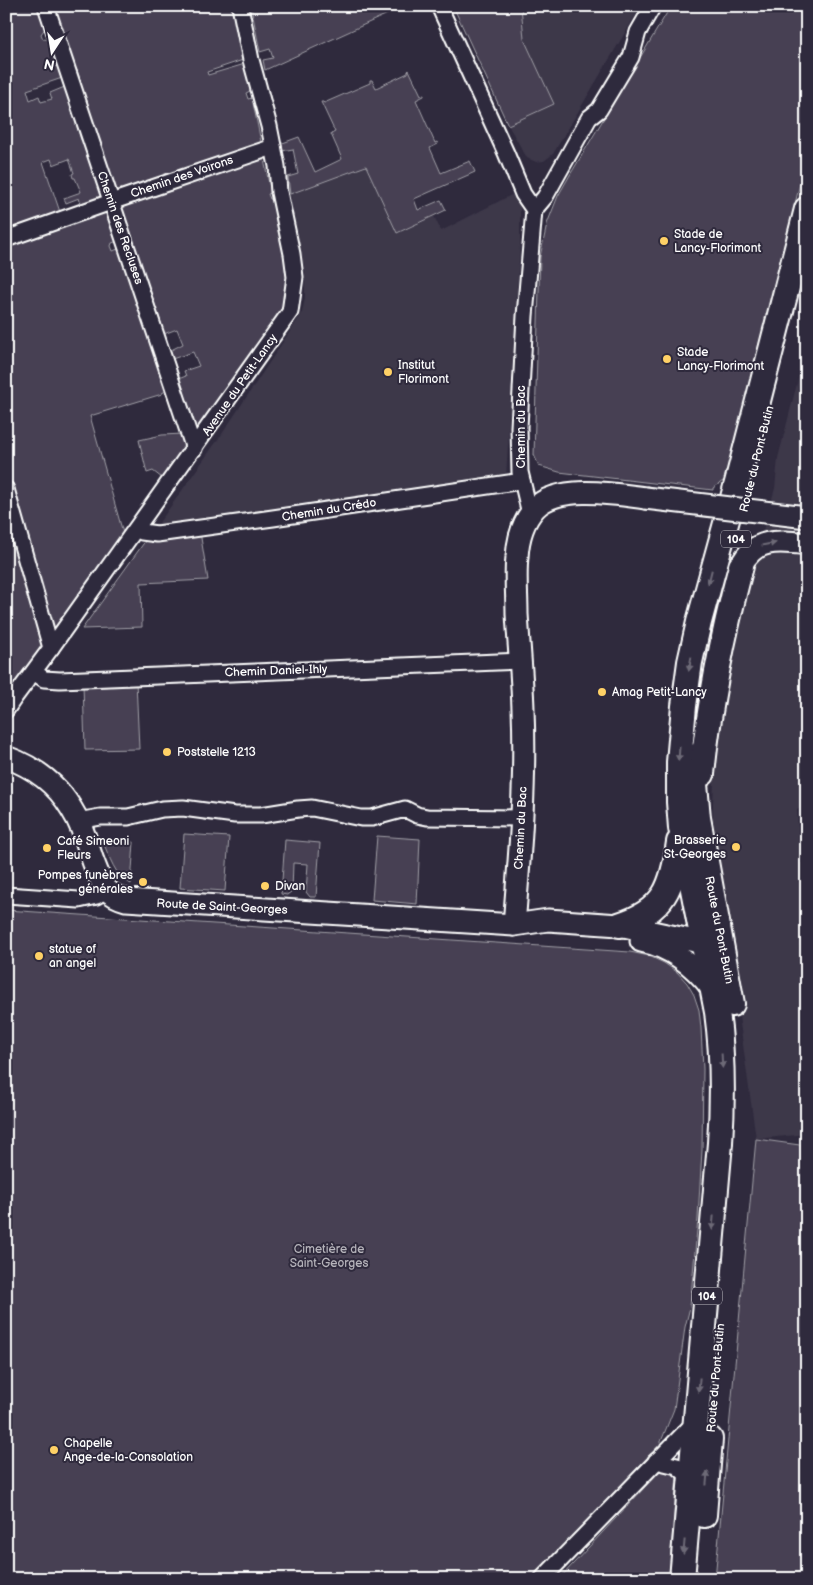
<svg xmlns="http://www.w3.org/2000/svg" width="813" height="1585" font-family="'Balsamiq Sans',sans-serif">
<rect width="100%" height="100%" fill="#2f2a3d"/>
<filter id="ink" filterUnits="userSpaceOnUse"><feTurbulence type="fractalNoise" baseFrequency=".02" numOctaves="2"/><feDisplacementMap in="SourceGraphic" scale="10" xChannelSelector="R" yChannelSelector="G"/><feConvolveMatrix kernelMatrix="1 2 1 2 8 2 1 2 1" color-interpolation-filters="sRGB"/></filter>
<g filter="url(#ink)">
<!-- built -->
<g fill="#3c3749">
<path d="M521,6H641L553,154L544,161L536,162L527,158L508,125L554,104L524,39Z"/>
<path d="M366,166L398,233L434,216L441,231L517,192L520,203V247L506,478L156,527L224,431L302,313L305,298V274L290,194Z"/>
<path d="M807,344V798L806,807L797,809L800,863H806L807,883V945L799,946L802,1003H807V1134L756,1139L722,893L713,837V802L715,763L724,686L752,569L775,488L778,458Z"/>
</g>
<!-- green -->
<g fill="#464152" stroke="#a2a0a8">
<path d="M6,6H42L48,24L41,34L43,39L54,40L65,77L27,90L30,100L39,96L41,102L52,99L50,93L67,86L77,115L74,116L81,140L86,138L106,196L82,208L79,198L66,203L64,198L81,192L75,178H73L72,174L74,173L69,159L53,165L51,159L43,162L60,212L50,215L48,219L6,234Z"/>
<path d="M50,6H232L243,60L207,72L208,75L245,64L250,91L246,93L248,99L252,98L261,142L259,145L116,195L75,81L80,79L77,70L73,71Z"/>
<path d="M251,6H405L265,70L263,60L273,58L270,49L260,52Z"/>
<path d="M453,6H521L524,39L554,104L508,125Z"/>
<path d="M671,6H807V156L725,481H723L713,488V490L559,472L539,466L534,455L540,257L547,224L558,196L570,175Z"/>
<path d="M409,70L421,95L424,94V96L416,100L435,143L437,142L438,144L430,148L441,173L470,161L475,172L414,199L418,210L441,200L446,210L397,233L366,166L290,194L288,177L298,174L293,149L282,151L280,144L299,137L315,172L342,159L331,134L335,132L321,102H323L324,103L370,83V80H372L376,88L408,73V71Z"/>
<path d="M263,155L271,193L268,194L270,199H273C279,228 290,266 286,295C285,303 281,311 278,318L197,431L192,429L176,380L186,376L184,371L199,366L193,352L169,360L167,353L173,349L183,344L177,329L161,335L159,328L161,323L158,314L154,313L146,290L148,285L118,208L121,204Z"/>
<path d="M107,209L121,240L112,243L111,246L113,251L123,247L164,372L160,373L166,391L162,393V394L90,416L123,533L51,633L6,474V244L77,220L80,222L93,218V214Z"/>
<path d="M184,434L187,446L162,478L153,471L147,473L139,440L162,435Z"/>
<path d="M6,502L45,642L6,696Z"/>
<path d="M200,532L208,580L141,583L142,627L82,629L146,540Z"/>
<path d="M136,681L139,749L85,750L83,684Z"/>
<path d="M184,834L229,837L225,891L180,888Z"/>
<path d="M377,836L420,839L417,904L372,900Z"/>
<path d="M102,840L134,842L131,884C114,876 110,857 102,840Z"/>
<path d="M285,840L320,843L316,897H310L306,892L308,864L293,863L292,891L287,895L281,894Z"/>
<path d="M6,910L630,952L649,956L664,963L677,972L687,983L694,995L699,1010L701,1028L703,1069L702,1150L698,1218L690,1307L685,1327L674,1409L660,1444L532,1579H6Z"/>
<path d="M756,1139L807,1146V1579H715Z"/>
<path d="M666,1469L677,1474L669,1579H559L659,1472Z"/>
</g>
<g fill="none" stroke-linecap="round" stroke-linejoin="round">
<defs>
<g id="street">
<path d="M46,6L194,449"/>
<path d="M439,6L506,153L523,194L534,210L525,316L519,427L520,472L530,514"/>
<path d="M534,210L545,197L589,118L599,110L631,57L638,32L653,6"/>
<path d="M6,239L108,203L273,147"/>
<path d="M6,489L51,648"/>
<path d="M137,529L142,532L157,534L273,518L522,481"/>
<path d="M34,672L44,679L60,680L520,661"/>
<path d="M6,710L14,698L51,648L290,312L295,277L292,254L279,192L277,166L269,126L251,60L240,6"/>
<path d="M78,821L100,817H128L162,809L183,808L235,815H261L298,809L312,808L361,818H372L405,809L417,815L427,817L522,818"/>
<path d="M6,895L79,900L97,896L106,888"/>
<path d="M656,1461L677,1466L690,1477"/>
<path d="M542,1579L695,1422"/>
</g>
<g id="secondary">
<path d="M741,566C754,537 780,541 807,544"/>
<path d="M6,757C34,767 56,783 71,808C82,825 87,843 93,861C97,871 100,881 106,889C112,895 118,898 126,900L514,925L548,920L619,925L695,941L716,950"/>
<path d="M514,925C520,853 526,781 523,709C522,677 519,646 517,614C517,595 515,576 517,557C518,540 522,522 535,508C558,484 616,494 645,498"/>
<path d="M641,941C671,947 695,966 713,990"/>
</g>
<g id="primary">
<path d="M696,756L695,784L698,818L732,1004"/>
<path d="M702,774C709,704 723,635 741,566"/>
<path d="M619,925C665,911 673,886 679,842"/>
<path d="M704,1515L710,1439"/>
<path d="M682,1579L720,1143C723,1099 723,1056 717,1012L681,828L679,802V762L684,706L690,662L699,622L737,483L807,209"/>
</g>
</defs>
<!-- street casing -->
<use href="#street" stroke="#fff" stroke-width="19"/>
<!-- secondary casing -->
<use href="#secondary" stroke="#fff" stroke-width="25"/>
<!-- primary casing -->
<use href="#primary" stroke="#fff" stroke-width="28"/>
<!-- street -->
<use href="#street" stroke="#2f2a3d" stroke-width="15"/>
<!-- secondary -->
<use href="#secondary" stroke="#2f2a3d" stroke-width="21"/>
<!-- primary -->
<use href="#primary" stroke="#2f2a3d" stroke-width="24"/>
<defs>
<path id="secondary-bridge" d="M645,498L807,517"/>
</defs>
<!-- secondary-bridge casing -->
<use href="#secondary-bridge" stroke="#fff" stroke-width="25" stroke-linecap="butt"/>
<!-- secondary-bridge -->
<use href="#secondary-bridge" stroke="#2f2a3d" stroke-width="21"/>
</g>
<!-- one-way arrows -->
<defs><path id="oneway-solid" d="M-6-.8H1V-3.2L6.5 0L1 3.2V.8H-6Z" transform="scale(1.25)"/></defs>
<g fill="#6d6a77">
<use href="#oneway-solid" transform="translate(769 544) rotate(-11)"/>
<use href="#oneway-solid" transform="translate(710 577) rotate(104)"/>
<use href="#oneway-solid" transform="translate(690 664) rotate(101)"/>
<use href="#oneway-solid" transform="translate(679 754) rotate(94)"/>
<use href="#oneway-solid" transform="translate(722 1061) rotate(87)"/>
<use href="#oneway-solid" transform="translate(713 1223) rotate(95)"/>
<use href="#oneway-solid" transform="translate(699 1385) rotate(95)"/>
<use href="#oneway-solid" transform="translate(707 1478) rotate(-85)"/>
<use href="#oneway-solid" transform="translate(684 1547) rotate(95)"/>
</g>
</g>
<!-- markers -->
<g fill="#ffd166" stroke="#2f2a3d" stroke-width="2">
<circle cx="664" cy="241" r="5"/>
<circle cx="667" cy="359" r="5"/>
<circle cx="388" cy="372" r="5"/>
<circle cx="602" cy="692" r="5"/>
<circle cx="167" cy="752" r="5"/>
<circle cx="736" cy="847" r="5"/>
<circle cx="47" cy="848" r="5"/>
<circle cx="143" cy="882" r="5"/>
<circle cx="265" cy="886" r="5"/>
<circle cx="39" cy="956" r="5"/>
<circle cx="54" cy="1450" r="5"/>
</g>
<g text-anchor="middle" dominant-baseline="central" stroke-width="4" stroke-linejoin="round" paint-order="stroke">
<!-- shield labels -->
<g fill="#2f2a3d" stroke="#c1bfc5" stroke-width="1">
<rect x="721" y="530.5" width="30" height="17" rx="4"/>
<rect x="692" y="1287.5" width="30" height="17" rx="4"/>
</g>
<g font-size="11" font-weight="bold" fill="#fff">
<text x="736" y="539">104</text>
<text x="707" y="1296">104</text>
</g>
<!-- street labels -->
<g font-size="12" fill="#fff" stroke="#2f2a3d">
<text transform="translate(182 177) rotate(-19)">Chemin des Voirons</text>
<text transform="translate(120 228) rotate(71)">Chemin des Recluses</text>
<text transform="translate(240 385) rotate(-55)">Avenue du Petit-Lancy</text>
<text transform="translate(521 427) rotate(-90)">Chemin du Bac</text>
<text transform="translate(757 459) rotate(-76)">Route du Pont-Butin</text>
<text transform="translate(329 510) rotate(-9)">Chemin du Crédo</text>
<text transform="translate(276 671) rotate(-2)">Chemin Daniel-Ihly</text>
<text transform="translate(521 828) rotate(-87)">Chemin du Bac</text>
<text transform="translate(222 907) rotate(3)">Route de Saint-Georges</text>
<text transform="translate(719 930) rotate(79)">Route du Pont-Butin</text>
<text transform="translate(716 1378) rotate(-85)">Route du Pont-Butin</text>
</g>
<!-- poi labels -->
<g font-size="12" fill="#fff" stroke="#2f2a3d" text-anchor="start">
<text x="674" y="234">Stade de<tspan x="674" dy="14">Lancy-Florimont</tspan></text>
<text x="677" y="352">Stade<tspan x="677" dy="14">Lancy-Florimont</tspan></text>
<text x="398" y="365">Institut<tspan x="398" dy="14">Florimont</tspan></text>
<text x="612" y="692">Amag Petit-Lancy</text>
<text x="177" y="752">Poststelle 1213</text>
<text x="726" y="840" text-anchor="end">Brasserie<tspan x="726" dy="14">St-Georges</tspan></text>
<text x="57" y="841">Café Simeoni<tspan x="57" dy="14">Fleurs</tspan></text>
<text x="133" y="875" text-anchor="end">Pompes funèbres<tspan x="133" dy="14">générales</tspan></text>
<text x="275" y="886">Divan</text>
<text x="49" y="949">statue of<tspan x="49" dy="14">an angel</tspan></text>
<text x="64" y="1443">Chapelle<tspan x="64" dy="14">Ange-de-la-Consolation</tspan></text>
</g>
<!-- park labels -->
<g font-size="12" fill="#b5b3ba" stroke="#2f2a3d">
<text x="329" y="1249">Cimetière de<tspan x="329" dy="14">Saint-Georges</tspan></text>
</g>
</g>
<!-- margin -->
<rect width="813" height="1585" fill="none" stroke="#2f2a3d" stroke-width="25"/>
<rect x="12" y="12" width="788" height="1560" fill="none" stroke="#fff" stroke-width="2" filter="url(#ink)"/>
<!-- north arrow -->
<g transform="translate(52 52) rotate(192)" stroke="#2f2a3d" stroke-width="4" paint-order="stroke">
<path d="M0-4L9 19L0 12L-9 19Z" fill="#ffffff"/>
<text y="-8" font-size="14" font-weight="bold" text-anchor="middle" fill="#ffffff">N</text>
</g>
</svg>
